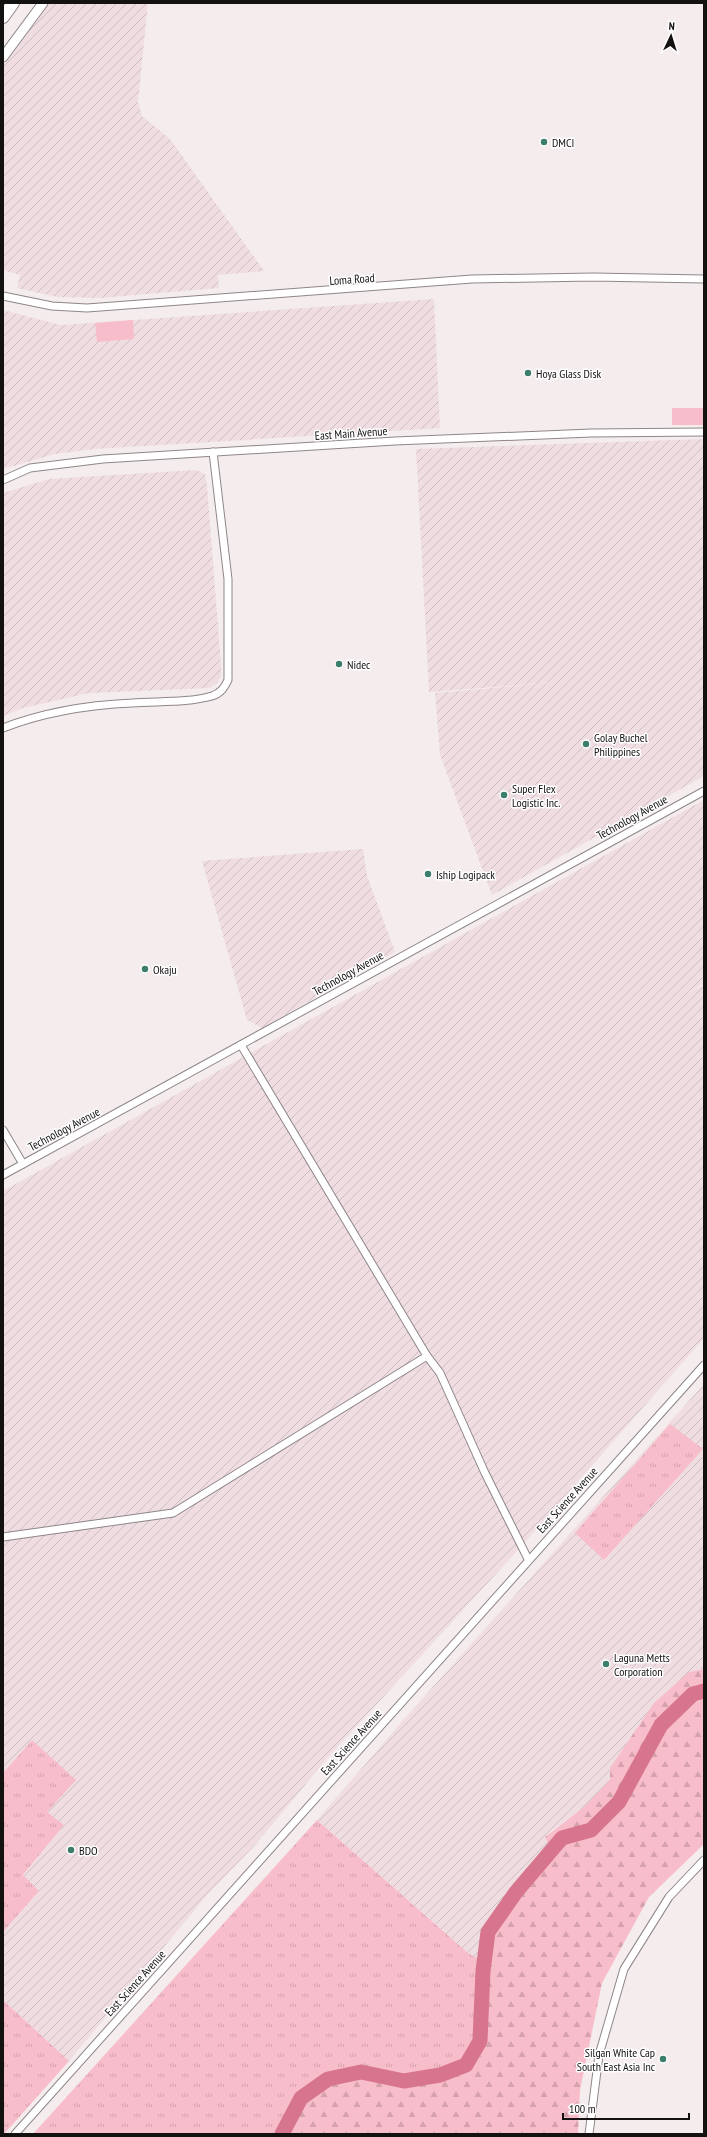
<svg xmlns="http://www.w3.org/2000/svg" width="707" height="2137" font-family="'PT Sans Narrow',sans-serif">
<defs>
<pattern id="industrial-furrows" width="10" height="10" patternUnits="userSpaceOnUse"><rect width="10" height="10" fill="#efdde1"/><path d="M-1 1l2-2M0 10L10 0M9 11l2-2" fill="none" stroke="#ccbdc0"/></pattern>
<pattern id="grass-tufts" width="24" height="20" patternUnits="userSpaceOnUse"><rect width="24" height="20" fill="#f8bdca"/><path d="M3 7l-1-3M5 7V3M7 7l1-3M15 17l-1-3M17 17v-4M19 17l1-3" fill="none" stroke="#d4a1ac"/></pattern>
<pattern id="forest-firs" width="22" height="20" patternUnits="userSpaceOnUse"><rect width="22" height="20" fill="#f8bdca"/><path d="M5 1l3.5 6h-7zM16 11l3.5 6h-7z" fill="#d4a1ac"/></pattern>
</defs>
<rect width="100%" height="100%" fill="#f5ecee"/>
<!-- industrial -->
<g fill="url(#industrial-furrows)">
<path d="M50,3H148L138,102L142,116L170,139L264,271L218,275L219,288L100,298L57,297L17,288L20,275L3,270V66Z"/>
<path d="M434,299L440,428L95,449L55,454L3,469V310L61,325Z"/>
<path d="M704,439V776L492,895L440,755L435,693L551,683L429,692L416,449Z"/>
<path d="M196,470L205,474L207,486L221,665V677L217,683L210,688L89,693L23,708L3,716V493L49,479Z"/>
<path d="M704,800V983L686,993L704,985V1338L517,1551L331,1754L256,1844L208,1894L69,2061L3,2000V1932L39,1891L23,1876L64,1825L46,1812L32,1740L3,1773V1191Z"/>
<path d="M363,849L367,876L395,952L262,1028L247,1020L202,861Z"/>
<path d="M704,1384V1669L689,1672L611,1780L584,1807L550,1832L552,1851L516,1892L488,1932L484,1962L468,1953L317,1820L405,1718Z"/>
</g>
<!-- grass -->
<g fill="url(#grass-tufts)">
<path d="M670,1424L703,1449L604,1560L575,1533Z"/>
<path d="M32,1740L76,1780L47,1812L64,1825L23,1875L39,1891L3,1932V1773Z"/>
<path d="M317,1820L468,1953L484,1962L480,2041L466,2065L440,2075L404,2081L361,2072L301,2098L282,2134H33Z"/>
<path d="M3,2000L69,2061L4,2134H3Z"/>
</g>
<!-- forest -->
<path fill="url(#forest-firs)" d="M704,1669V1844L649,1897L602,1983L580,2090L578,2134H282L301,2098L328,2079L361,2072L404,2081L440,2075L466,2065L480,2041L483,1971L488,1932L516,1892L552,1851L545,1837L584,1807L610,1780V1768L654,1703L689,1672Z"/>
<!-- pitch -->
<g fill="#f8bdca">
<path d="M133,320L134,339L97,342L95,323Z"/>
<rect x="672" y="408" width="32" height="17"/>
</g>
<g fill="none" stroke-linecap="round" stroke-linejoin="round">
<!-- river -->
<path stroke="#d7748e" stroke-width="15" d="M282,2134L301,2098L328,2079L361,2072L404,2081L440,2075L466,2065L480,2041L483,1971L488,1932L516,1892L562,1838L591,1830L619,1802L661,1725L693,1694L704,1691"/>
<defs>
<g id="minor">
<path d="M3,296L52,306L87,308L472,279L593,277L704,279"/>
<path d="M3,480L30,468L103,459L395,441L591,433L704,432"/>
<path d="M3,728C44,712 88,705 132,703C158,701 187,703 212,696C221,693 224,688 228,680V579L213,452"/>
<path d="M3,1130L23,1164"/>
<path d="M3,1175L704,791"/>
<path d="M427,1356L440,1373L485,1473L528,1559"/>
<path d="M3,1537L173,1513L427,1356L241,1045"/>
<path d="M15,2134L704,1365"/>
<path d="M589,2134L599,2055L624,1969L669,1897L704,1860"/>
</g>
<path id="secondary" d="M3,57L43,3"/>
<path id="motorway" d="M3,17L13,3"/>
</defs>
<!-- minor casing -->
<use href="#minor" stroke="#8e8688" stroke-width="9"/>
<!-- secondary casing -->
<use href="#secondary" stroke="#8e8688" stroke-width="11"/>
<!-- motorway casing -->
<use href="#motorway" stroke="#8e8688" stroke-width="14"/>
<!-- minor -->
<use href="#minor" stroke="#fff" stroke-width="7"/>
<!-- secondary -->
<use href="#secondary" stroke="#fff" stroke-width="9"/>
<!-- motorway -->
<use href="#motorway" stroke="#fff" stroke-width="12"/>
</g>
<!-- markers -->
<g fill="#3d7d6b" stroke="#fff" stroke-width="1.5">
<circle cx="544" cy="142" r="4"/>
<circle cx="528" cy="373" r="4"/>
<circle cx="339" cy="664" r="4"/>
<circle cx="586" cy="744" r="4"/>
<circle cx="504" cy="795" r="4"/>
<circle cx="428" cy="874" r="4"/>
<circle cx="145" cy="969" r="4"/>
<circle cx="606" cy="1664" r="4"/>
<circle cx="71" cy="1850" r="4"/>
<circle cx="663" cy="2059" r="4"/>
</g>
<g text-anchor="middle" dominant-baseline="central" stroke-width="3" stroke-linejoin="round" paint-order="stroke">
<!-- poi labels -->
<g font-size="12" fill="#141111" stroke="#fff" text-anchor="start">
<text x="552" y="142">DMCI</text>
<text x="536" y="373">Hoya Glass Disk</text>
<text x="347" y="664">Nidec</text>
<text x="594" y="737">Golay Buchel<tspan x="594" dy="14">Philippines</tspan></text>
<text x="512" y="788">Super Flex<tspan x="512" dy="14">Logistic Inc.</tspan></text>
<text x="436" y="874">Iship Logipack</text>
<text x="153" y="969">Okaju</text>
<text x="614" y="1657">Laguna Metts<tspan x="614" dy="14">Corporation</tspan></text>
<text x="79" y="1850">BDO</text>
<text x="655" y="2052" text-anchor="end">Silgan White Cap<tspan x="655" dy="14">South East Asia Inc</tspan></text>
</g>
<!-- street labels -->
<g font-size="12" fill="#141111" stroke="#fff">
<text transform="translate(352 279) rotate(-4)">Loma Road</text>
<text transform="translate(351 433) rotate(-4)">East Main Avenue</text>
<text transform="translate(632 817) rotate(-29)">Technology Avenue</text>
<text transform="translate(348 973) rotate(-29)">Technology Avenue</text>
<text transform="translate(64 1129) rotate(-28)">Technology Avenue</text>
<text transform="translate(567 1500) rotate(-48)">East Science Avenue</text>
<text transform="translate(351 1742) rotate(-48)">East Science Avenue</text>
<text transform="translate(135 1983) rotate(-48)">East Science Avenue</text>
</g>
</g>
<!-- border -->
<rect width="707" height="2137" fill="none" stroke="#141111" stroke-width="8"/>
<!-- north arrow -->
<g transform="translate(671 36) rotate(4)" stroke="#ffffff" stroke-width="3" paint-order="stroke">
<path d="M0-3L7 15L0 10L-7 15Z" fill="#141111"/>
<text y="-6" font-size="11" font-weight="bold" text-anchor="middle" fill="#141111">N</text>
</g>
<!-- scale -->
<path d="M563 2113v6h126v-6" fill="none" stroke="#141111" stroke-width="2"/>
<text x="569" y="2113" font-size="12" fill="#141111" stroke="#ffffff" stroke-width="3" paint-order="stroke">100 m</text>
</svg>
